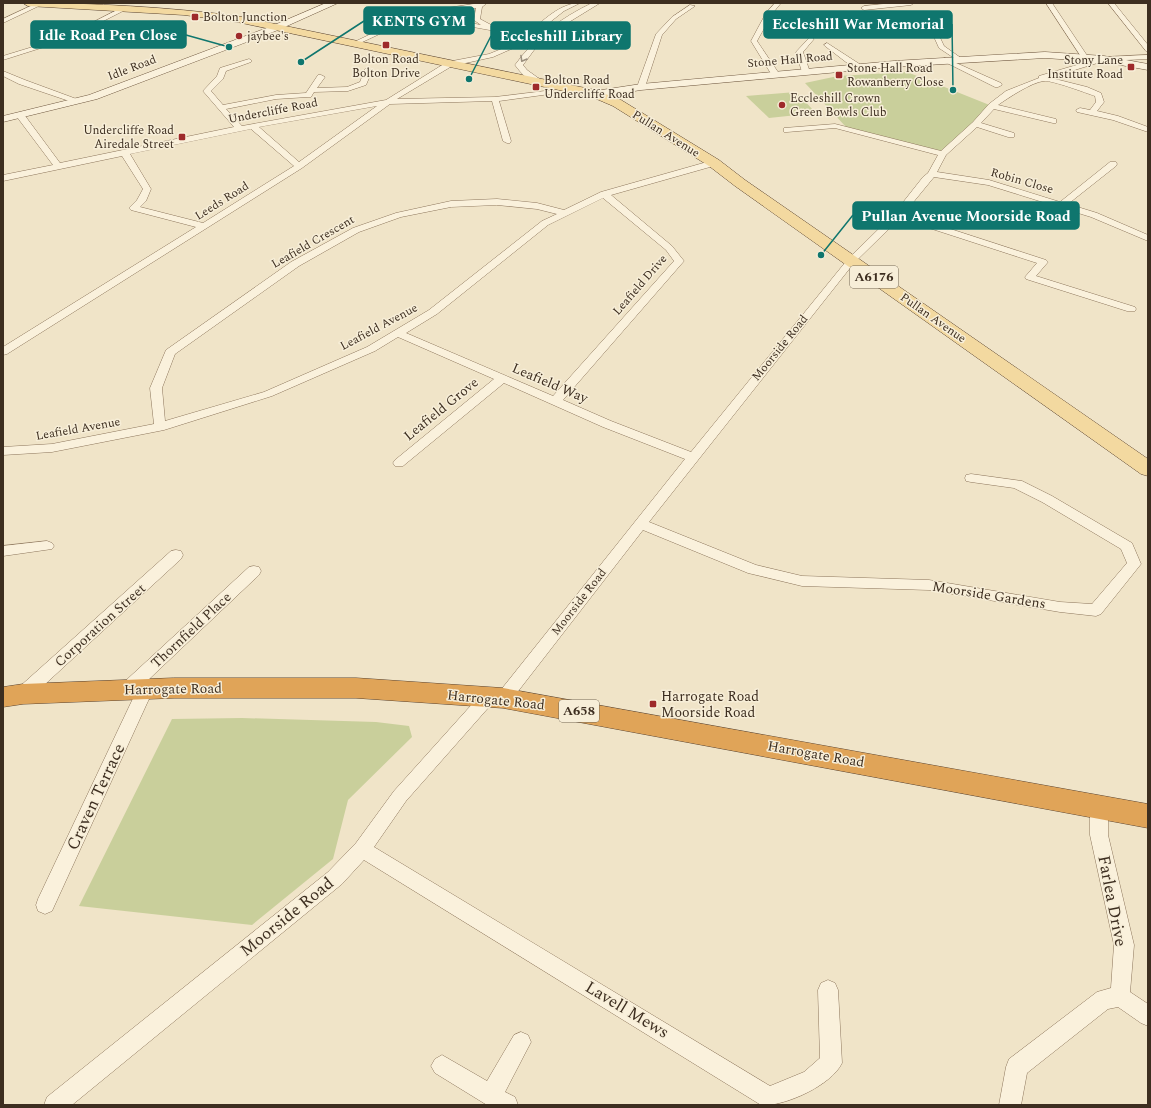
<svg xmlns="http://www.w3.org/2000/svg" width="1151" height="1108" font-family="Spectral,serif">
<rect width="100%" height="100%" fill="#f0e4c8"/>
<!-- green -->
<g fill="#c9cf9b">
<path d="M907,72L992,106L943,154L847,128L805,83L838,76Z"/>
<path d="M796,92L816,113L769,118L746,96Z"/>
<path d="M242,718L376,722L409,726L412,737L348,800L333,859L252,925L79,906L172,719Z"/>
</g>
<g fill="none" stroke-linecap="round" stroke-linejoin="round">
<defs>
<g id="street">
<path d="M37,3L43,4L3,23V19Z"/>
<path d="M480,3H487L482,7L480,19L495,27L528,33C543,21 560,3 580,3L564,11L535,34L537,36L536,37H530L518,46L493,57L452,66L397,99L495,97L553,90L554,92L550,94L499,101L511,141L510,143H507L503,141L492,101L390,104L302,168L7,354L3,355V347L196,227L131,210L129,208L137,200L143,189L122,156L3,181V175L53,165L17,117V113H23L60,163L234,127L203,91L217,76L220,68L249,59L251,60V62L226,71L223,79L211,91L223,105L276,95L306,93L318,75H321L325,77L317,88L347,87L360,82L365,69H368L372,71L366,85L348,91L314,92L311,97H308L276,99L226,109L242,126L386,100L447,62L489,54L514,44L523,36L429,19L426,17L429,15L481,25L474,20L476,8L418,16L356,45H352V43L415,13ZM377,106L299,162L259,127ZM251,129L294,166L203,223L140,207L146,201L151,189L130,154Z"/>
<path d="M592,3H600L556,30L537,46L523,65L527,70L541,80V84C531,85 521,73 515,65C535,37 561,18 592,3Z"/>
<path d="M775,3H781L772,14L757,41L780,75L776,77H773L751,41L766,13Z"/>
<path d="M893,3H914L911,5L864,10L861,8L864,6Z"/>
<path d="M1046,3H1052L1088,57L1086,58H1082Z"/>
<path d="M1108,3H1114L1148,45V52L1146,51Z"/>
<path d="M690,5L695,6L676,19L662,35L645,87L644,89H638L637,87L656,34L672,17Z"/>
<path d="M121,8L123,9V11L66,40L3,60V56L62,38Z"/>
<path d="M931,27H935L944,46L961,58V60H957L939,48L930,28Z"/>
<path d="M811,37L814,39L803,52L810,72L806,74L802,72L796,52L809,38Z"/>
<path d="M827,43L861,65V69H855L825,46L824,45Z"/>
<path d="M1148,55V59L1104,61L1068,72L1051,78L1087,87L1101,93L1104,102L1097,111L1118,116L1148,127V132L1113,120L1077,112L1076,110L1080,108L1090,110L1096,102L1095,96C1086,93 1052,80 1044,81C1032,82 1008,98 998,105L1056,119V123H1053L994,109L981,123L1014,133V137H1008L977,127L946,155L937,172L989,180L1060,202L1110,162H1116L1117,164L1116,166L1068,204L1097,213L1148,235V241L1091,217L988,185L934,177L902,216L929,222L1046,260L1048,262L1036,276L1135,307L1136,309L1135,311H1127L1026,279L1025,277L1037,263L923,226L898,220L854,263L649,522L756,565L802,576L929,580L1060,602L1092,604L1127,563L1121,549L1042,502L1014,488L971,482L966,481L965,478L966,475L971,474L1022,481L1052,496L1132,543L1141,564L1101,614L1096,616L1060,612L929,590L802,586L748,573L643,530L509,703L503,704L497,703L496,699L406,801L374,847L770,1086L804,1072L820,1058L818,990L821,983L828,980L835,983L838,990L842,1063C832,1085 784,1107 761,1105L364,860L342,884L72,1105H44L47,1097L328,872L356,843L394,791L483,692L489,691L495,692L496,696L685,459L603,427L504,383L403,466H395L393,463L395,460L494,379L398,337L375,351L272,396L164,430L52,452L3,455V447L52,444L154,424L150,388L166,350L291,262L353,228L396,213L451,201L497,199L537,203L564,210L601,192L714,160L718,163L717,165L611,195L672,246L684,261L563,400L611,421L691,452L848,259L893,215L923,177L928,173L938,155L835,128L787,132H784V128L835,124L941,151L973,122L989,104L1006,91L1039,78V76L1104,57ZM603,198L666,250L674,261L553,396L406,333L437,314L548,225ZM497,205L537,209L557,214L542,221L429,310L367,347L264,392L165,421L162,388L175,354L299,266L359,232L401,217L451,207Z"/>
<path d="M945,58L1001,83L1002,85L998,87H995L941,60Z"/>
<path d="M3,71L25,80L82,101L78,103H75L19,84L3,76Z"/>
<path d="M47,541L52,543L54,546L52,549L3,556V546Z"/>
<path d="M176,550L181,551L183,555L181,559L29,699L23,700L17,699L15,694L17,689L171,551Z"/>
<path d="M254,566L259,567L261,571L259,575L146,682L152,683L154,688L52,911L45,914L38,911L36,905L38,899L137,690L128,695L122,694L120,689L122,684L249,567Z"/>
<path d="M1099,798L1105,801L1108,806V835L1134,945L1130,992L1148,1004V1026L1141,1023L1118,1007L1108,1009L1027,1073L1021,1105H999L1006,1067L1009,1059L1097,992L1111,988L1114,945L1090,835V806L1093,801Z"/>
<path d="M521,1032L528,1035L531,1042L505,1092L515,1097L518,1105H487L435,1073L431,1066L435,1059L442,1055L487,1081L514,1035Z"/>
</g>
<g id="secondary">
<path d="M326,3H338L278,30L97,99L3,122V116L89,95L272,26Z"/>
<path d="M1045,52L1104,56L1148,64V70L1104,62L1045,58L894,67L641,90L595,97L590,94L595,91L641,84L894,61Z"/>
</g>
<path id="primary" d="M23,3C95,3 166,7 237,16L595,90L621,100L719,160L745,180L1148,459V476L1141,474L735,186L709,166L613,106L592,97L237,22L184,15L28,6Z"/>
<path id="highway" d="M174,678H356L503,688L1148,804V828L503,708L356,698H174L23,704L3,707V687L23,684Z"/>
</defs>
<!-- street casing -->
<use href="#street" stroke="#8d765c" stroke-width="1"/>
<!-- secondary casing -->
<use href="#secondary" stroke="#6f573f" stroke-width="1"/>
<!-- primary casing -->
<use href="#primary" stroke="#5b4430" stroke-width="1"/>
<!-- highway casing -->
<use href="#highway" stroke="#5b4430" stroke-width="1"/>
<!-- street -->
<use href="#street" fill="#faf1dc" fill-rule="evenodd"/>
<!-- secondary -->
<use href="#secondary" fill="#faf1dc" fill-rule="evenodd"/>
<!-- primary -->
<use href="#primary" fill="#f3d9a0" fill-rule="evenodd"/>
<!-- highway -->
<use href="#highway" fill="#e0a458" fill-rule="evenodd"/>
</g>
<!-- one-way arrows -->
<defs><path id="oneway-chevron" d="M-2-3.5L2.5 0L-2 3.5" fill="none" stroke-width="1.6" stroke-linecap="round" stroke-linejoin="round"/></defs>
<use stroke="#9c907e" href="#oneway-chevron" transform="translate(523 59) rotate(120)"/>
<!-- markers -->
<g fill="#9e2a2b" stroke="#f7eed8" stroke-width="1.5">
<rect x="191" y="13" width="8" height="8" rx="2"/>
<circle cx="239" cy="36" r="4"/>
<rect x="382" y="41" width="8" height="8" rx="2"/>
<rect x="1127" y="63" width="8" height="8" rx="2"/>
<rect x="835" y="71" width="8" height="8" rx="2"/>
<rect x="532" y="83" width="8" height="8" rx="2"/>
<circle cx="782" cy="105" r="4"/>
<rect x="178" y="133" width="8" height="8" rx="2"/>
<rect x="649" y="700" width="8" height="8" rx="2"/>
</g>
<g text-anchor="middle" dominant-baseline="central" stroke-width="3" stroke-linejoin="round" paint-order="stroke">
<!-- far-poi labels -->
<g font-size="12" fill="#3d2e20" stroke="#f7eed8" text-anchor="start">
<text x="203" y="17">Bolton Junction</text>
<text x="247" y="36">jaybee's</text>
<text x="386" y="59" text-anchor="middle">Bolton Road<tspan x="386" dy="14">Bolton Drive</tspan></text>
<text x="1123" y="60" text-anchor="end">Stony Lane<tspan x="1123" dy="14">Institute Road</tspan></text>
<text x="847" y="68">Stone Hall Road<tspan x="847" dy="14">Rowanberry Close</tspan></text>
<text x="544" y="80">Bolton Road<tspan x="544" dy="14">Undercliffe Road</tspan></text>
<text x="790" y="98">Eccleshill Crown<tspan x="790" dy="14">Green Bowls Club</tspan></text>
<text x="174" y="130" text-anchor="end">Undercliffe Road<tspan x="174" dy="14">Airedale Street</tspan></text>
</g>
<!-- far-street labels -->
<g font-size="12" fill="#3d2e20" stroke="#f7eed8">
<text transform="translate(790 60) rotate(-5)">Stone Hall Road</text>
<text transform="translate(132 68) rotate(-21)">Idle Road</text>
<text transform="translate(273 111) rotate(-11)">Undercliffe Road</text>
<text transform="translate(666 134) rotate(32)">Pullan Avenue</text>
<text transform="translate(1022 181) rotate(16)">Robin Close</text>
<text transform="translate(222 201) rotate(-32)">Leeds Road</text>
<text transform="translate(313 242) rotate(-30)">Leafield Crescent</text>
<text transform="translate(640 285) rotate(-49)">Leafield Drive</text>
<text transform="translate(933 318) rotate(35)">Pullan Avenue</text>
<text transform="translate(379 327) rotate(-28)">Leafield Avenue</text>
<text transform="translate(780 348) rotate(-51)">Moorside Road</text>
<text transform="translate(78 429) rotate(-10)">Leafield Avenue</text>
<text transform="translate(579 602) rotate(-52)">Moorside Road</text>
</g>
<!-- shield labels -->
<g fill="#f7eed8" stroke="#756857" stroke-width="1">
<rect x="850" y="266" width="48" height="22" rx="3"/>
<rect x="559" y="700" width="40" height="22" rx="3"/>
</g>
<g font-size="13" font-weight="bold" fill="#3d2e20">
<text x="874" y="277">A6176</text>
<text x="579" y="711">A658</text>
</g>
<!-- street labels -->
<g font-size="14" fill="#3d2e20" stroke="#f7eed8">
<text transform="translate(550 383) rotate(23)">Leafield Way</text>
<text transform="translate(441 409) rotate(-39)">Leafield Grove</text>
<text transform="translate(989 595) rotate(9)">Moorside Gardens</text>
<text transform="translate(100 625) rotate(-42)">Corporation Street</text>
<text transform="translate(191 630) rotate(-43)">Thornfield Place</text>
<text transform="translate(173 689) rotate(-1)">Harrogate Road</text>
<text transform="translate(496 700) rotate(6)">Harrogate Road</text>
<text transform="translate(816 754) rotate(10)">Harrogate Road</text>
</g>
<!-- poi labels -->
<g font-size="14" fill="#3d2e20" stroke="#f7eed8" text-anchor="start">
<text x="661" y="696">Harrogate Road<tspan x="661" dy="16">Moorside Road</tspan></text>
</g>
<!-- near-street labels -->
<g font-size="17" fill="#3d2e20" stroke="#f7eed8">
<text transform="translate(96 797) rotate(-65)">Craven Terrace</text>
<text transform="translate(1112 901) rotate(79)">Farlea Drive</text>
<text transform="translate(287 917) rotate(-39)">Moorside Road</text>
<text transform="translate(627 1010) rotate(31)">Lavell Mews</text>
</g>
</g>
<!-- callouts -->
<path fill="none" stroke="#0f766e" stroke-width="1.5" d="M301 62L364 21M953 90L952 24M229 47L186 35M469 79L491 36M821 255L853 215"/>
<g fill="#0f766e" stroke="#f7eed8" stroke-width="1.5">
<circle cx="301" cy="62" r="4"/>
<circle cx="953" cy="90" r="4"/>
<circle cx="229" cy="47" r="4"/>
<circle cx="469" cy="79" r="4"/>
<circle cx="821" cy="255" r="4"/>
</g>
<g fill="#0f766e" stroke="#0f766e" stroke-width="1.5">
<rect x="364" y="7" width="110" height="27" rx="4"/>
<rect x="764" y="11" width="188" height="27" rx="4"/>
<rect x="31" y="21" width="155" height="27" rx="4"/>
<rect x="491" y="22" width="139" height="27" rx="4"/>
<rect x="853" y="202" width="226" height="27" rx="4"/>
</g>
<g font-size="15" text-anchor="middle" font-weight="bold" fill="#fff">
<text x="419" y="26">KENTS GYM</text>
<text x="858" y="29">Eccleshill War Memorial</text>
<text x="108" y="40">Idle Road Pen Close</text>
<text x="561" y="41">Eccleshill Library</text>
<text x="966" y="221">Pullan Avenue Moorside Road</text>
</g>
<!-- border -->
<rect width="1151" height="1108" fill="none" stroke="#3d2e20" stroke-width="8"/>
</svg>
